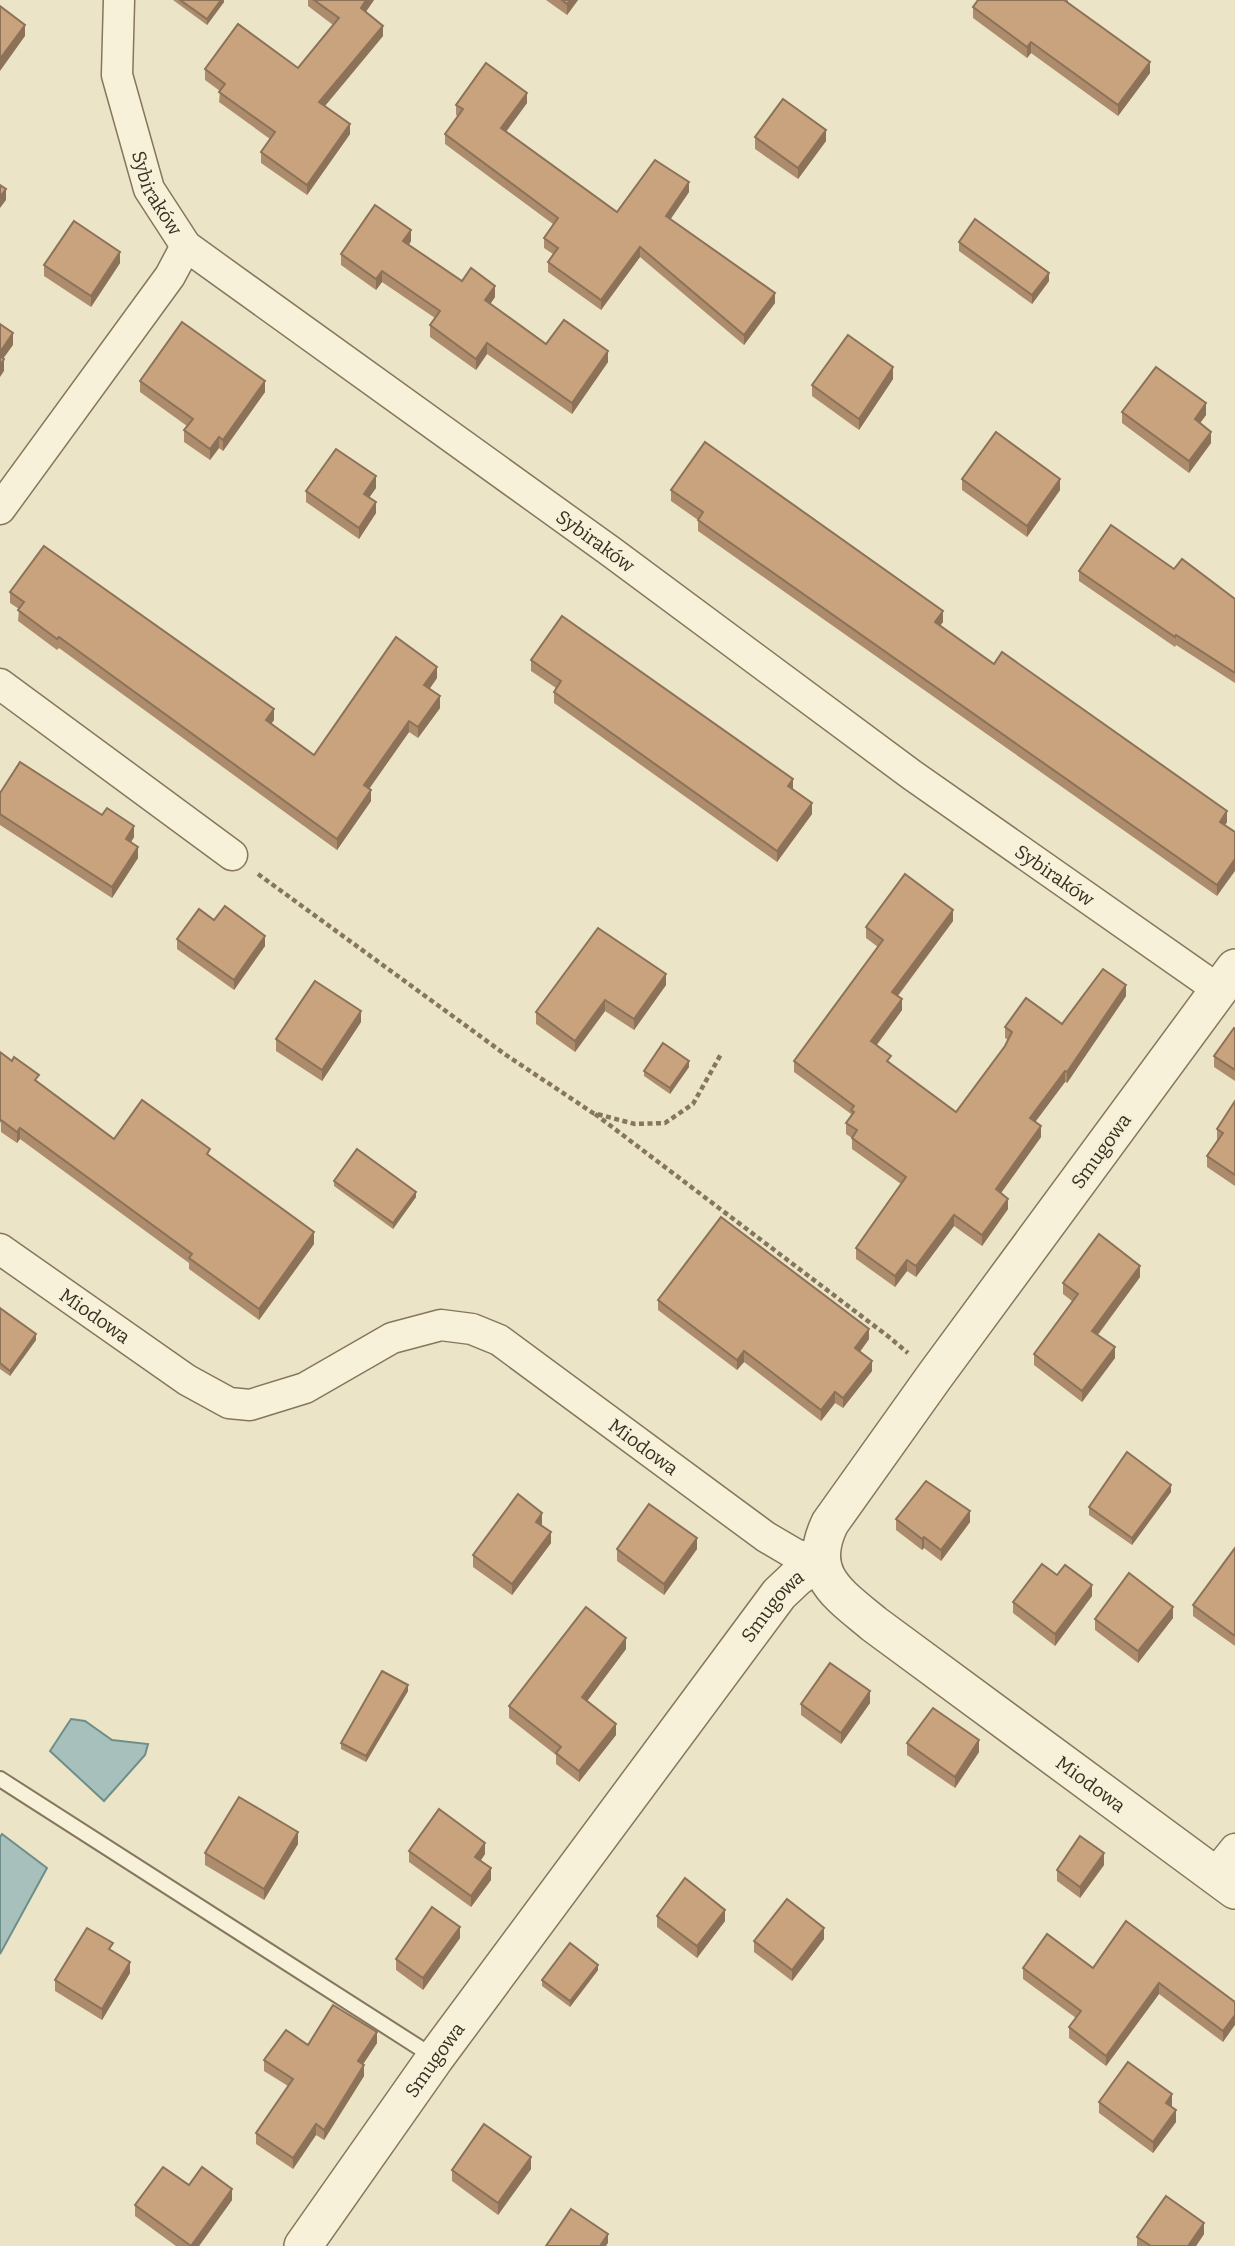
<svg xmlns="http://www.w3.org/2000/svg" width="1235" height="2246" font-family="Bitter,serif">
<rect width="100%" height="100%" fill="#ece4c6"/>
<!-- water -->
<g fill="#a7c0bb" stroke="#6e8e89" stroke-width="2">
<path d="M71,1719L85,1721L112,1740L148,1744L145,1755L104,1801L50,1751Z"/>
<path d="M2,1834L47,1868L0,1954V1837Z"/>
</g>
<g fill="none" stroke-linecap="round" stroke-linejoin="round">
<defs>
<path id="service" d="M0,1779L434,2057"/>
<g id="minor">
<path id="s1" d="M119,0L117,75L149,189L186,246L610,551L912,775L1219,990"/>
<path d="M0,509L170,276L186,246"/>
<path d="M0,684L232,855"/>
<path id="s2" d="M0,1249L187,1380L229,1403L250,1405L305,1388L392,1338L441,1325L472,1329L499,1340L766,1537L795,1554L820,1562"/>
<path d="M1214,1875L1235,1849"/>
</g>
<g id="tertiary">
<path id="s3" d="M1235,968L934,1377L830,1523C805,1574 838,1594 874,1624L1235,1890"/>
<path id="s4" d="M303,2246L435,2058L779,1594L797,1577L820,1562"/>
</g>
</defs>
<!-- service casing -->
<use href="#service" stroke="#86765d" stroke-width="18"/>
<!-- minor casing -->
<use href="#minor" stroke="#86765d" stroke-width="33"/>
<!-- tertiary casing -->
<use href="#tertiary" stroke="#86765d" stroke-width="40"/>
<!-- path -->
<g stroke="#86765d" stroke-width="4.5" stroke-dasharray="5 3.5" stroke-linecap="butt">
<path d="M258,874L506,1055L593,1113L635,1124L665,1123L693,1104L721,1054"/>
<path d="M595,1114L889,1337L908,1353"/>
</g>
<!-- service -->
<use href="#service" stroke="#f7f1d9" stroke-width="14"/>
<!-- minor -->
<use href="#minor" stroke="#f7f1d9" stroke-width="30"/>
<!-- tertiary -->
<use href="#tertiary" stroke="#f7f1d9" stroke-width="37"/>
</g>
<!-- wall -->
<g fill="#ac8c6c">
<path d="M173,0H224V2L207,25Z"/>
<path d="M308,0H374L366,12L383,36L325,106L350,134L307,195L261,163V152L270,139L219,102L220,91L205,80V69L298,68L333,25L308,6Z"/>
<path d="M546,0H578L567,15Z"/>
<path d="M1068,0V3L1150,73L1118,116L1031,53L1027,58L973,18V7Z"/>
<path d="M527,103L506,132L617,212L689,192L670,219L775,303L744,345L640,257L601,310L548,272V262L553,254L544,248V238L553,224L445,144V134L458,116L456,115V105Z"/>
<path d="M755,137L826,141L798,179L755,149Z"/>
<path d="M411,241L409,245L462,281L495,297L490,304L546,344L608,362L572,414L487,354L476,370L430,337V325L435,318L382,282L376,290L341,265V254Z"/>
<path d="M959,242L1049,281L1032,304L959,251Z"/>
<path d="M120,263L91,307L44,276V265Z"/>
<path d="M893,379L859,430L812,396V385Z"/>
<path d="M140,381L265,392L223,451L219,448L210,460L184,442V430L187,426L140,392Z"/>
<path d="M1122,412L1206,415L1200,423L1211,443L1189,473L1122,423Z"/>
<path d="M962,479L1060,490L1027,537L962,490Z"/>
<path d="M376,488L369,497L376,513L359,539L306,502V491Z"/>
<path d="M671,490L943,622L940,625L994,664L1227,822L1225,825L1217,896L698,531V520L671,501Z"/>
<path d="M1174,569L1235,599V683L1176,645L1175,647L1079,581V571Z"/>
<path d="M10,592L274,720L271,724L314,755L437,678L429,689L440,708L418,738L409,732L369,789L371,801L337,850L59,648L57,650L18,621L19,609L10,603Z"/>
<path d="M531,660L793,790L812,814L777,862L554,703V692L556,688L531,671Z"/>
<path d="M0,793L102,815L134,837L131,842L138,858L112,898L0,825Z"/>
<path d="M214,920L265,946L234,990L177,949V939Z"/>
<path d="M953,921L898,996L902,1010L877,1045L891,1064L956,1112L1005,1046L1008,1040L1005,1038V1027L1062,1024L1126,996L1067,1083L1065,1082L1035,1122L1041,1137L1001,1193L1008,1209L982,1246L954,1226L916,1277L907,1271L895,1287L856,1259V1248L901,1184L852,1149V1138L846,1134V1123L851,1117V1114L794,1072V1061L878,947L866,938V927Z"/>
<path d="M666,985L634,1030L605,1011L575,1052L536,1024V1012Z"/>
<path d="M361,1022L322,1081L276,1051V1039Z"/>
<path d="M1235,1029V1081L1214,1067V1056Z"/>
<path d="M0,1052L39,1083L114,1139L210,1156L314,1244L259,1320L189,1269V1263L20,1139L17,1143L1,1132Z"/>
<path d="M689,1067L670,1094L644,1076V1071Z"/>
<path d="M1235,1101V1186L1207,1167V1156L1217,1140V1129Z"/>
<path d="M334,1181L416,1197L393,1229L334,1186Z"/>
<path d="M1140,1277L1098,1335L1115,1358L1082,1402L1034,1365V1354L1072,1301L1063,1294V1283Z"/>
<path d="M658,1300L869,1339L860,1352L872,1371L843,1408L835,1403L821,1421L744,1362L737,1370L658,1310Z"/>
<path d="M0,1308L36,1340L10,1376L0,1369Z"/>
<path d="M1171,1492L1132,1545L1089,1515V1507Z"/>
<path d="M896,1519L970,1522L941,1561L924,1548L922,1550L896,1530Z"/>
<path d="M542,1524V1525L551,1543L512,1595L473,1567V1555Z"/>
<path d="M1235,1548V1646L1193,1616V1605Z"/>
<path d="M617,1549H697L664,1595L617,1561Z"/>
<path d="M1057,1575L1092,1596L1055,1646L1013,1613V1602Z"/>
<path d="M1173,1618L1138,1663L1095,1630V1619Z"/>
<path d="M626,1649L587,1701L616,1735L579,1782L556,1764V1755L509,1718V1706Z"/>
<path d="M408,1691L366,1762L341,1749V1743Z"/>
<path d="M870,1703L841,1744L801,1715V1704Z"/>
<path d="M907,1743L979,1752L955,1788L907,1755Z"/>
<path d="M298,1844L264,1900L205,1865V1853Z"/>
<path d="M409,1851L485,1854L480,1861L491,1880L471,1907L409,1862Z"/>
<path d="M1104,1865L1080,1898L1057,1881V1870Z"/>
<path d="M657,1916L725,1921L697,1958L657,1927Z"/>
<path d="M460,1938L423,1990L396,1970V1959Z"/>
<path d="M824,1939L792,1981L754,1952V1941Z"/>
<path d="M113,1952L130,1973L102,2020L55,1991V1980Z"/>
<path d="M1023,1968H1093L1235,2002L1223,2042L1159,1994L1106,2066L1069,2038V2027L1076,2018L1023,1979Z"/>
<path d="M598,1970L570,2007L542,1986V1980Z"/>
<path d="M377,2043L363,2064L364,2076L324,2140L316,2135L293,2169L256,2144V2133L288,2086L264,2071V2060L308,2045Z"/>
<path d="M1099,2102L1172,2105L1171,2107L1176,2122L1153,2153L1099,2113Z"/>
<path d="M531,2169L498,2215L452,2181V2170Z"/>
<path d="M232,2200L199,2246H176L135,2216V2205Z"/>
<path d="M1204,2234L1196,2246H1137V2237Z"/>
</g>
<!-- shaded-wall -->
<g fill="#8c7258">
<path d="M221,0H224V2L207,25V19Z"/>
<path d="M366,0H374L361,18V8Z"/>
<path d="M570,0H578L567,15V4Z"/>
<path d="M25,25V36L0,71V59Z"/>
<path d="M383,26V36L319,113V102Z"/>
<path d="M1031,42V53L1027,58V47Z"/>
<path d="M1150,62V73L1118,116V105Z"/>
<path d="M527,93V103L501,138V128Z"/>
<path d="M350,124V134L307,195V185Z"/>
<path d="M826,130V141L798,179V168Z"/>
<path d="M689,182V192L666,226V216Z"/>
<path d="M6,189V200L0,208V197Z"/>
<path d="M411,230V241L403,252V241Z"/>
<path d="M640,247V257L601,310V300Z"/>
<path d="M120,252V263L91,307V296Z"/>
<path d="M382,271V282L376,290V279Z"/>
<path d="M1049,273V281L1032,304V295Z"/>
<path d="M495,286V297L485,312V300Z"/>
<path d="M775,293V303L744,345V335Z"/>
<path d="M13,333V345L0,363V352Z"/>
<path d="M487,343V354L476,370V359Z"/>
<path d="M608,351V362L572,414V403Z"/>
<path d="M4,359V371L0,377V366Z"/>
<path d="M893,367V379L859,430V419Z"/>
<path d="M265,381V392L223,451V440Z"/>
<path d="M1206,403V415L1195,430V419Z"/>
<path d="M1211,432V443L1189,473V461Z"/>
<path d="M219,437V448L210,460V449Z"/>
<path d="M376,476V488L364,505V494Z"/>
<path d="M1060,479V490L1027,537V526Z"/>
<path d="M376,502V513L359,539V528Z"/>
<path d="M943,611V622L935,633V622Z"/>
<path d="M437,667V678L424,697V685Z"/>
<path d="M440,696V708L418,738V727Z"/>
<path d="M274,709V720L266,731V720Z"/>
<path d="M409,721V732L364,796V785Z"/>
<path d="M793,779V791L788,786Z"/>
<path d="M371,790V801L337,850V839Z"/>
<path d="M812,803V814L777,862V851Z"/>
<path d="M1227,811V822L1220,833V822Z"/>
<path d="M134,826V837L126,850V839Z"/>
<path d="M138,847V858L112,898V887Z"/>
<path d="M1235,859V871L1217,896V885Z"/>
<path d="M953,910V921L892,1003V992Z"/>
<path d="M265,936V946L234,990V980Z"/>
<path d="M666,974V985L634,1030V1019Z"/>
<path d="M1126,985V996L1067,1083V1072Z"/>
<path d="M902,999V1010L871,1052V1041Z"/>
<path d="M605,1000V1011L575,1052V1041Z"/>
<path d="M361,1011V1022L322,1081V1070Z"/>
<path d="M689,1061V1067L670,1094V1088Z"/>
<path d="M1065,1071V1082L1030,1129V1118Z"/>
<path d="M1041,1126V1137L996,1200V1189Z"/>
<path d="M20,1128V1139L17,1143V1132Z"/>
<path d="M416,1192V1197L393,1229V1223Z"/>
<path d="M1008,1199V1209L982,1246V1235Z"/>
<path d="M954,1215V1226L916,1277V1266Z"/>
<path d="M314,1232V1244L259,1320V1309Z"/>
<path d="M907,1260V1271L895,1287V1276Z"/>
<path d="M1140,1266V1277L1092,1342V1331Z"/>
<path d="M869,1329V1339L855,1358V1348Z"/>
<path d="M36,1334V1340L10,1376V1371Z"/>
<path d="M1115,1347V1358L1082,1402V1391Z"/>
<path d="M744,1351V1362L737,1370V1360Z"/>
<path d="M872,1361V1371L843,1408V1398Z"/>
<path d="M835,1392V1403L821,1421V1410Z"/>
<path d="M1171,1485V1492L1132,1545V1538Z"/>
<path d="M970,1511V1522L941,1561V1550Z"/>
<path d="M542,1513V1524L536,1533V1522Z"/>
<path d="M551,1532V1543L512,1595V1584Z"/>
<path d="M924,1537V1548L922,1550V1539Z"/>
<path d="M697,1538V1549L664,1595V1584Z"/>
<path d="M1092,1585V1596L1055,1646V1634Z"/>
<path d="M1173,1607V1618L1138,1663V1651Z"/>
<path d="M626,1638V1649L582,1708V1697Z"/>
<path d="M408,1685V1691L366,1762V1756Z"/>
<path d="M870,1691V1703L841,1744V1733Z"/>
<path d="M616,1724V1735L579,1782V1771Z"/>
<path d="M979,1740V1752L955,1788V1777Z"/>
<path d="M298,1832V1844L264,1900V1889Z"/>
<path d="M485,1843V1854L475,1869V1857Z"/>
<path d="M1104,1853V1865L1080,1898V1887Z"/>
<path d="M491,1868V1880L471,1907V1896Z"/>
<path d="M725,1910V1921L697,1958V1946Z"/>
<path d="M460,1927V1938L423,1990V1978Z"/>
<path d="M824,1928V1939L792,1981V1970Z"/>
<path d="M130,1962V1973L102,2020V2009Z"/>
<path d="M598,1965V1970L570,2007V2001Z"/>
<path d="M1159,1983V1994L1106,2066V2056Z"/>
<path d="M1235,2015V2025L1223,2042V2031Z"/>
<path d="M377,2032V2043L358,2072V2061Z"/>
<path d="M364,2065V2076L324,2140V2130Z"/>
<path d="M1172,2094V2105L1166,2114V2103Z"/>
<path d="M1176,2110V2122L1153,2153V2142Z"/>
<path d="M316,2124V2135L293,2169V2158Z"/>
<path d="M531,2157V2169L498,2215V2203Z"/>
<path d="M232,2189V2200L199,2246H191Z"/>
<path d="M1204,2223V2234L1196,2246H1188Z"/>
<path d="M608,2234V2243L606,2246H600Z"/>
</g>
<!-- building -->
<g fill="#c8a37e" stroke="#8c7258" stroke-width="2">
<path d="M180,0H221L207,19Z"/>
<path d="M314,0H366L361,8L383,26L319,102L350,124L307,185L261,152L275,132L219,92L225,84L205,69L238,24L298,68L339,18Z"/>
<path d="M562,0H570L567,4Z"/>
<path d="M978,0H1064L1150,62L1118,105L1031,42L1027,47L973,7Z"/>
<path d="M0,6L25,25L0,59Z"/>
<path d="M486,63L527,93L501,128L617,212L655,160L689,182L666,216L775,293L744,335L640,247L601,300L548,262L558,248L544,238L558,218L445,134L463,109L456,105Z"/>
<path d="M783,99L826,130L798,168L755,137Z"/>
<path d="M0,185L6,189L0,197Z"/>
<path d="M375,205L411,230L403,241L462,281L471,268L495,286L485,300L546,344L564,320L608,351L572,403L487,343L476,359L430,325L440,311L382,271L376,279L341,254Z"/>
<path d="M975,219L1049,273L1032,295L959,242Z"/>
<path d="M74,221L120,252L91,296L44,265Z"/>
<path d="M182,322L265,381L223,440L219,437L210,449L184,430L193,419L140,381Z"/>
<path d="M0,324L13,333L0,352Z"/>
<path d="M848,335L893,367L859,419L812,385Z"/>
<path d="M0,356L4,359L0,366Z"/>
<path d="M1156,367L1206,403L1195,419L1211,432L1189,461L1122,412Z"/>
<path d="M996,432L1060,479L1027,526L962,479Z"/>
<path d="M705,442L943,611L935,622L994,664L1002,652L1227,811L1220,822L1235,832V859L1217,885L698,520L703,512L671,490Z"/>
<path d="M336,449L376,476L364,494L376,502L359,528L306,491Z"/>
<path d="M1111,525L1174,569L1182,559L1235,599V673L1176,635L1175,637L1079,571Z"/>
<path d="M44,546L274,709L266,720L314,755L396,637L437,667L424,685L440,696L418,727L409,721L364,785L371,790L337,839L59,637L57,639L18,610L24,602L10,592Z"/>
<path d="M562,616L793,779L788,786L812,803L777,851L554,692L561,681L531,660Z"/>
<path d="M20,762L102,815L107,808L134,826L126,839L138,847L112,887L0,814V793Z"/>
<path d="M905,874L953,910L892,992L902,999L871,1041L891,1056L887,1061L956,1112L1005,1046L1012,1032L1005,1027L1026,998L1062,1024L1103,969L1126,985L1067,1072L1065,1071L1030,1118L1041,1126L996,1189L1008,1199L982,1235L954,1215L916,1266L907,1260L895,1276L856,1248L906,1177L852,1138L857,1130L846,1123L854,1112L851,1110L854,1106L794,1061L883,940L866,927Z"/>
<path d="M225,906L265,936L234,980L177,939L199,909L214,920Z"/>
<path d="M598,928L666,974L634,1019L605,1000L575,1041L536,1012Z"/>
<path d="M315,981L361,1011L322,1070L276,1039Z"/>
<path d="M1234,1028L1235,1029V1070L1214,1056Z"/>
<path d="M663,1043L689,1061L670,1088L644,1071Z"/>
<path d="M0,1052L12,1061L14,1057L39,1075L35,1080L114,1139L142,1100L210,1149L207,1154L314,1232L259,1309L189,1258L192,1254L20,1128L17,1132L1,1120L0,1121Z"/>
<path d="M1235,1101V1175L1207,1156L1223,1133L1217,1129Z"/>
<path d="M357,1149L416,1192L393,1223L334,1181Z"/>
<path d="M721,1217L869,1329L855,1348L872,1361L843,1398L835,1392L821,1410L744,1351L737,1360L658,1300Z"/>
<path d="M1099,1234L1140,1266L1092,1331L1115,1347L1082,1391L1034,1354L1078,1294L1063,1283Z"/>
<path d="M0,1308L36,1334L10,1371L0,1363Z"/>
<path d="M1127,1452L1171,1485L1132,1538L1089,1507Z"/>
<path d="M926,1481L970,1511L941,1550L924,1537L922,1539L896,1519Z"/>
<path d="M518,1494L542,1513L536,1522L551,1532L512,1584L473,1555Z"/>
<path d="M649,1504L697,1538L664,1584L617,1549Z"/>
<path d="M1235,1548V1636L1193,1605Z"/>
<path d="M1042,1564L1057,1575L1065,1565L1092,1585L1055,1634L1013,1602Z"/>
<path d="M1129,1573L1173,1607L1138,1651L1095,1619Z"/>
<path d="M586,1607L626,1638L582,1697L616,1724L579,1771L556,1753L561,1747L509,1706Z"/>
<path d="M830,1663L870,1691L841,1733L801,1704Z"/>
<path d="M382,1671L408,1685L366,1756L341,1743Z"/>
<path d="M933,1708L979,1740L955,1777L907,1743Z"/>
<path d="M239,1797L298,1832L264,1889L205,1853Z"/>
<path d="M439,1809L485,1843L475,1857L491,1868L471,1896L409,1851Z"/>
<path d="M1080,1836L1104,1853L1080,1887L1057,1870Z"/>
<path d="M685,1878L725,1910L697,1946L657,1916Z"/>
<path d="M787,1899L824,1928L792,1970L754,1941Z"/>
<path d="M432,1907L460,1927L423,1978L396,1959Z"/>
<path d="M1126,1921L1235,2002V2015L1223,2031L1159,1983L1106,2056L1069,2027L1081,2011L1023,1968L1047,1934L1093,1968Z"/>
<path d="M87,1928L113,1943L109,1949L130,1962L102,2009L55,1980Z"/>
<path d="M570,1943L598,1965L570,2001L542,1980Z"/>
<path d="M333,2005L377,2032L358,2061L364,2065L324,2130L316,2124L293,2158L256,2133L293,2079L264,2060L286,2030L308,2045Z"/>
<path d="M1128,2062L1172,2094L1166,2103L1176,2110L1153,2142L1099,2102Z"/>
<path d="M484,2124L531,2157L498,2203L452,2170Z"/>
<path d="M163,2167L189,2185L202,2167L232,2189L191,2246L135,2205Z"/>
<path d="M1166,2196L1204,2223L1188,2246H1151L1137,2237Z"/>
<path d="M571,2209L608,2234L600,2246H546Z"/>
</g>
<g text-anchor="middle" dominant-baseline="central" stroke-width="5" stroke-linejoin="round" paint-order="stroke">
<!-- street labels -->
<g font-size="19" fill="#372d20" stroke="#f4eed5">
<text stroke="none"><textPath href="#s1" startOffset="200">Sybiraków</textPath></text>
<text stroke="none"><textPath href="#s1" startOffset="766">Sybiraków</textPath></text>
<text stroke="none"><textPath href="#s1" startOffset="1334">Sybiraków</textPath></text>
<text transform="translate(1101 1151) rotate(-54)">Smugowa</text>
<text stroke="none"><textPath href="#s2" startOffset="116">Miodowa</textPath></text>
<text stroke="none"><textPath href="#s2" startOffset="746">Miodowa</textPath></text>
<text stroke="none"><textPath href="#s4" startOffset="794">Smugowa</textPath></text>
<text stroke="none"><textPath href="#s3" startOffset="1080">Miodowa</textPath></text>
<text stroke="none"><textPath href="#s4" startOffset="228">Smugowa</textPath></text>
</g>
</g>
</svg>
